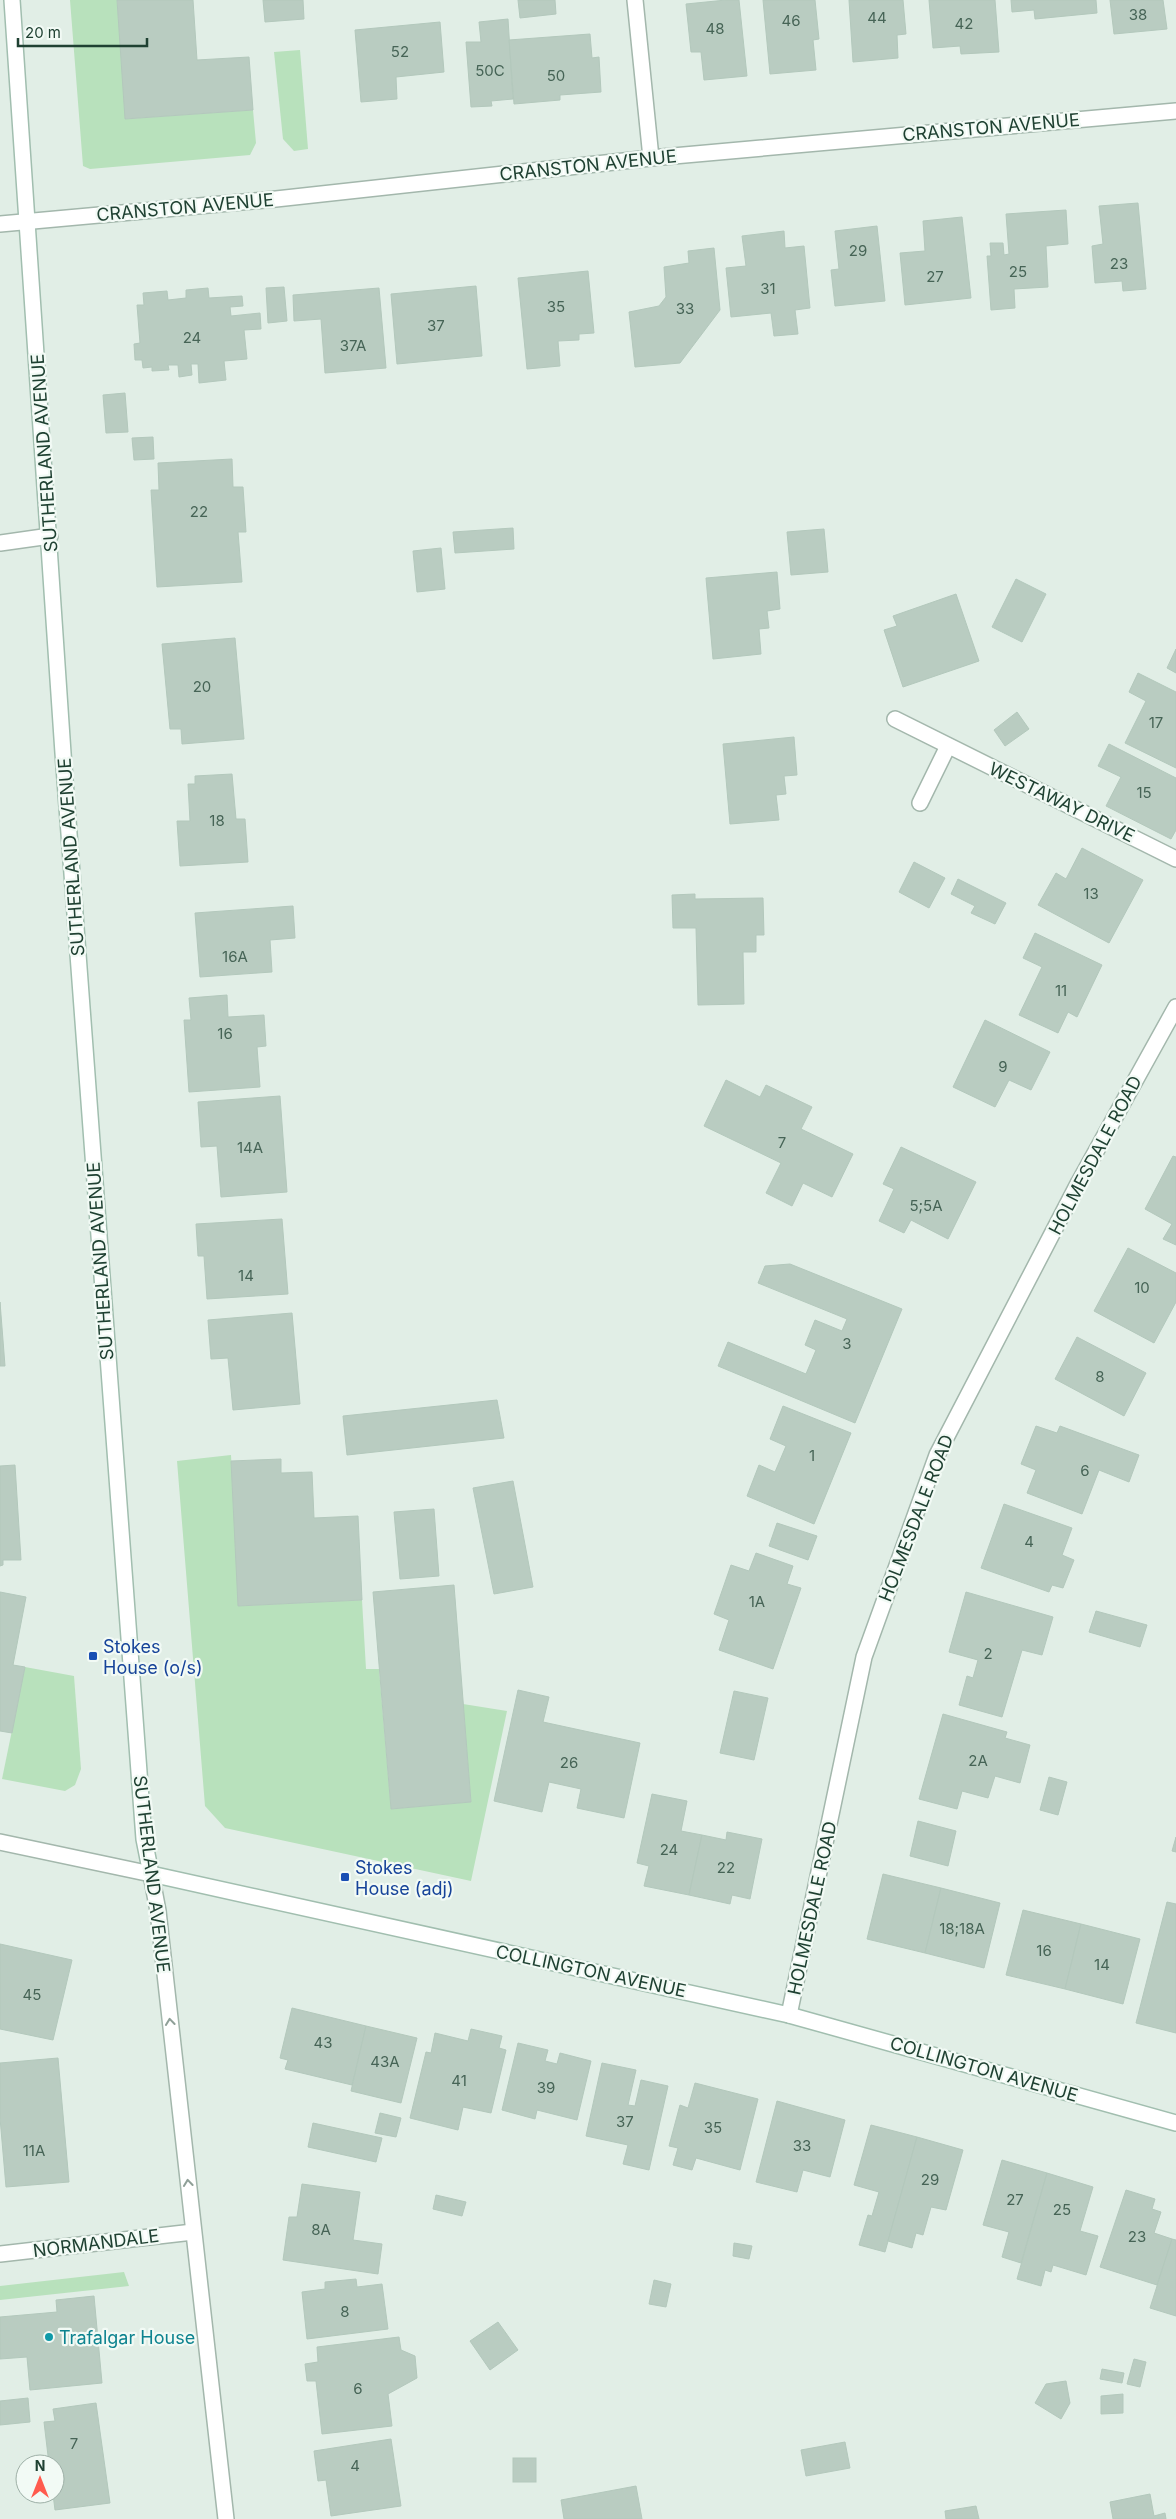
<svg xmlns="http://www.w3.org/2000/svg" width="1176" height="2519" font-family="Inter,sans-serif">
<rect width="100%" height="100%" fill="#e1eee6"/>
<!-- green -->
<g fill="#b8e1bc">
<path d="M70,0H117L126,119L253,110L256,143L250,155L90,169L83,166Z"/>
<path d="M300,50L308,149L294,151L283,139L274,52Z"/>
<path d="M231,1455L239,1606L362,1600L366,1669H379L391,1809L471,1802L463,1704L507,1711L471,1881L225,1828L205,1806L177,1461Z"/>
<path d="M25,1667L74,1676L81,1769L75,1785L65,1791L2,1779Z"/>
<path d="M124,2272L129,2286L0,2300V2286Z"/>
</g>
<!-- building -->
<g fill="#b9ccc1" stroke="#b3c8bc">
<path d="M117,0H193L197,60L249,57L253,110L125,119Z"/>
<path d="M263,0H303L304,19L265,22Z"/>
<path d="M518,0H555L556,14L520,18Z"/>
<path d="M726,0H739L747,76L704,80L701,52H691L686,4Z"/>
<path d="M763,0H815L819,39L813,40L816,70L770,74Z"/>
<path d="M849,0H903L906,34L897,35L898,58L853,62Z"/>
<path d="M929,0H995L999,52L961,54L960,46L933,48Z"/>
<path d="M1011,0H1096L1097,13L1035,19L1034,10L1012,12Z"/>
<path d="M1110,0H1163L1167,29L1114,34Z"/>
<path d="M508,19L513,99L491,101L492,106L471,107L466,42H481L479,22Z"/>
<path d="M440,22L444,72L396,77L397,99L361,102L355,30Z"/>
<path d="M590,34L592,58L599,57L601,92L560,95V100L514,104L509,40Z"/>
<path d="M1138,203L1146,289L1123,291L1122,281L1095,283L1092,246L1103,244L1099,206Z"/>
<path d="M1066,210L1068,244L1046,246L1048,287L1014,289L1015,308L991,310L987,256H991L990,243H1003L1004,255L1009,254L1006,214Z"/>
<path d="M962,217L971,298L905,305L900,253L925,251L923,221Z"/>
<path d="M877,226L885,301L835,306L831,270L839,269L835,231Z"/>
<path d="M784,231L785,248L804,246L810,308L795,310L798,334L774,336L771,313L731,317L726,268L746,266L742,236Z"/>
<path d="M714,248L720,310L680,363L635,367L629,312L659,306L666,297L664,267L689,263L688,251Z"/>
<path d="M588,271L594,333L579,334V340L558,341L560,366L527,369L518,278Z"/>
<path d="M476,286L482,356L397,364L391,294Z"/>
<path d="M284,287L287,321L268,323L266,288Z"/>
<path d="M208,288L209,298L242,296L243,306L230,307L231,316L260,313L261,329L244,330L247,359L224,361L226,380L199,383L198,364H191L192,375L179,377L178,365H168L169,370L152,371V367L143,368L142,360H135L134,344L140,343L137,305H144L143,293L167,291L168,300L186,298V290Z"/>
<path d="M379,288L386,368L325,373L321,319L294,321L293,295Z"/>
<path d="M125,393L128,432L106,433L103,395Z"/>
<path d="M153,437L154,459L134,460L132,438Z"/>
<path d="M232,459L233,487H243L246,532H238L242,582L157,587L151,490H159L158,463Z"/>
<path d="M513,528L514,549L455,553L453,532Z"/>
<path d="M824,529L828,572L791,575L787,532Z"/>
<path d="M441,548L445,589L417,592L413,551Z"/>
<path d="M777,572L780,609L767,611L769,628L759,629L761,654L713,659L706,578Z"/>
<path d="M1016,579L1046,594L1022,642L992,627Z"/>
<path d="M956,594L979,661L903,687L884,630L897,626L893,616Z"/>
<path d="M235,638L244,739L182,744L181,729H170L162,644Z"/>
<path d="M1176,649V673L1167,668Z"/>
<path d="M1138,673L1176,692V768L1125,743L1146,701L1129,692Z"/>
<path d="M1017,712L1029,729L1005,746L994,730Z"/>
<path d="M794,737L797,775L784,776L786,794L776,795L779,820L730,824L723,744Z"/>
<path d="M1109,744L1176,778V830L1171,839L1106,806L1121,777L1098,766Z"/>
<path d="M232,774L236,819H245L248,862L180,866L177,821H190L188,784H195V776Z"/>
<path d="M1082,848L1143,880L1109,943L1038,905L1056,873L1066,879Z"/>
<path d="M914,862L945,878L929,908L899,892Z"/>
<path d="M958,879L1006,903L995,924L971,913L975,906L951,894Z"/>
<path d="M695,894V899L763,898L764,935H756V952H743L744,1004L698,1005L696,928H673L672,895Z"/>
<path d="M293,906L295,938L270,940L272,972L200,977L195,913Z"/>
<path d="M1035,933L1102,965L1077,1017L1068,1012L1058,1033L1019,1015L1042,967L1023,958Z"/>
<path d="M227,995L228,1017L264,1015L266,1046L257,1047L260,1087L189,1092L184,1020H191L189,998Z"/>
<path d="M985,1020L1050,1052L1031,1090L1009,1080L995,1107L953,1087Z"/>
<path d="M726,1080L760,1097L766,1085L812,1107L801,1129L853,1154L832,1197L803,1183L792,1206L766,1193L781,1163L704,1126Z"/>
<path d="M280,1096L287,1192L221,1197L217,1146L201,1147L198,1102Z"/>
<path d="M901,1147L976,1182L948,1239L911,1220L904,1233L879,1221L894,1189L883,1184Z"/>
<path d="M1173,1156L1176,1157V1245L1163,1239L1172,1224L1145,1209Z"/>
<path d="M282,1219L288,1294L207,1299L204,1256H198L196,1224Z"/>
<path d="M1128,1248L1176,1273V1302L1154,1343L1094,1311Z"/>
<path d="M790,1264L902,1309L855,1423L718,1366L728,1342L806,1374L816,1350L805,1345L815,1320L842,1331L847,1319L758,1283L765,1266Z"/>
<path d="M0,1302L5,1366H0Z"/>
<path d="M292,1313L300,1404L233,1410L228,1358L211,1359L208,1320Z"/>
<path d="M1077,1337L1146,1373L1124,1416L1055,1379Z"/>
<path d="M497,1400L504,1438L347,1455L343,1416Z"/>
<path d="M783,1406L851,1433L814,1524L747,1496L759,1465L775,1472L786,1446L770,1439Z"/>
<path d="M1036,1426L1057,1433L1060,1426L1139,1455L1129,1482L1099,1470L1082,1514L1027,1493L1036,1470L1021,1464Z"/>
<path d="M281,1459V1473L312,1472L314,1518L358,1516L362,1600L238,1606L231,1461Z"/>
<path d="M15,1465L21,1560H3V1565L0,1566V1466Z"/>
<path d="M513,1481L533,1587L494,1594L473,1488Z"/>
<path d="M1004,1504L1072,1528L1062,1555L1074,1560L1063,1588L1052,1585L1049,1592L981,1568Z"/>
<path d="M434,1509L439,1576L400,1579L394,1512Z"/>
<path d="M777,1523L817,1536L808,1560L769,1546Z"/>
<path d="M756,1553L793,1566L787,1584L801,1588L773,1669L719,1650L729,1620L714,1614L731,1565L749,1571Z"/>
<path d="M454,1585L471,1802L391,1809L373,1592Z"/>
<path d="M0,1592L26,1597L13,1665L25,1667L12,1733L0,1731Z"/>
<path d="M966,1592L1053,1617L1042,1655L1022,1650L1002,1717L959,1705L967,1676L973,1678L978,1660L949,1652Z"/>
<path d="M1096,1611L1147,1625L1140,1647L1089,1632Z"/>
<path d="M518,1690L549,1697L543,1722L640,1743L624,1818L577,1808L581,1789L549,1782L542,1812L494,1801Z"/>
<path d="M734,1691L768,1698L754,1760L720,1753Z"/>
<path d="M943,1714L1007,1732L1005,1738L1030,1745L1020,1783L995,1776L988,1798L962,1791L957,1809L919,1799Z"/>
<path d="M1049,1777L1067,1782L1058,1815L1040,1810Z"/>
<path d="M652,1794L687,1801L681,1831L702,1835L689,1895L644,1886L649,1866L637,1863Z"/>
<path d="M918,1821L956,1831L948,1866L910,1856Z"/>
<path d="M727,1832L762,1839L750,1899L732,1895L730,1904L689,1895L702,1835L726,1840Z"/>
<path d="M1176,1837V1852L1172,1851Z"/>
<path d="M883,1874L941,1888L925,1953L867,1939Z"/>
<path d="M941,1888L1000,1903L984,1968L925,1953Z"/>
<path d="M1167,1902L1176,1904V2033L1136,2023Z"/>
<path d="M1023,1910L1081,1924L1065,1989L1006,1975Z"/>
<path d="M1081,1924L1140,1939L1123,2004L1065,1989Z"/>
<path d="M0,1944L72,1960L53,2040L0,2029Z"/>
<path d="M292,2008L366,2026L352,2085L285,2069L288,2060L280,2058Z"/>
<path d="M366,2026L417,2038L401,2103L351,2091Z"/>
<path d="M471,2029L502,2036L499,2048L506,2050L491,2113L463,2107L458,2130L410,2118L426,2052L431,2053L435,2033L468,2041Z"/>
<path d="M518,2043L548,2050L545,2061L557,2064L560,2053L591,2061L577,2120L537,2110L535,2119L502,2110Z"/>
<path d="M58,2058L69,2182L6,2187L0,2118V2063Z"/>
<path d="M602,2063L636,2070L628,2105L635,2106L641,2080L668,2086L649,2170L623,2164L628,2145L586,2136Z"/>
<path d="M695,2083L758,2099L740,2170L696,2158L692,2170L673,2165L678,2148L669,2146L680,2105L688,2108Z"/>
<path d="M777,2101L845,2120L830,2177L803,2170L797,2192L756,2182Z"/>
<path d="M380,2113L401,2118L396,2137L375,2133Z"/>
<path d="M313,2123L382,2138L376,2162L308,2147Z"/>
<path d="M871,2125L917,2137L885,2252L859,2245L868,2215L872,2216L879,2192L854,2185Z"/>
<path d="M917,2137L963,2150L946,2210L931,2207L923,2235L916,2233L912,2248L888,2241Z"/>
<path d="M1002,2160L1047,2173L1021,2263L1002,2257L1009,2232L983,2225Z"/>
<path d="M1047,2173L1093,2187L1080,2231L1098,2236L1086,2275L1053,2265L1051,2272L1045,2270L1041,2286L1017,2279Z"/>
<path d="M302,2184L360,2192L353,2240L382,2244L378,2274L283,2260L289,2217H297Z"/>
<path d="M1126,2190L1155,2199L1152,2209L1161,2212L1154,2233L1172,2239L1157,2285L1100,2267Z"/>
<path d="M436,2195L466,2202L462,2216L433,2209Z"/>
<path d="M1172,2239L1176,2240V2316L1150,2308Z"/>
<path d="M734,2243L752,2246L749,2259L733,2256Z"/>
<path d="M356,2279L357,2287L382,2284L388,2329L307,2339L302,2292L325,2289V2282Z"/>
<path d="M654,2280L671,2284L666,2307L649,2304Z"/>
<path d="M94,2296L102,2383L30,2390L27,2357L0,2359V2317L57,2312L56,2300Z"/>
<path d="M498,2322L518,2350L490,2370L470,2341Z"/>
<path d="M399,2337L401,2350L415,2356L417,2378L388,2394L392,2426L322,2434L316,2381H307L305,2364L318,2362L317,2347Z"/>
<path d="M1134,2359L1146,2362L1140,2387L1127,2384Z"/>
<path d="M1102,2369L1124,2373L1122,2383L1100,2379Z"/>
<path d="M1066,2381L1070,2403L1061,2419L1035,2403L1046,2384Z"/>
<path d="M1123,2394V2413L1101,2414V2396Z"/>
<path d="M28,2398L30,2422L0,2425V2401Z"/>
<path d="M96,2403L110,2503L55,2510L53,2494L55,2464H49L44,2422L55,2421L53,2409Z"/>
<path d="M391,2439L401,2506L331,2516L326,2480L318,2481L314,2451Z"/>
<path d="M845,2442L850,2468L806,2476L801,2450Z"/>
<rect x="513" y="2458" width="23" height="24"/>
<path d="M636,2486L642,2519H564L561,2500Z"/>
<path d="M1150,2494L1154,2516L1165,2513L1166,2519H1113L1110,2502Z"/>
<path d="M976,2506L979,2519H946L945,2511Z"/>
</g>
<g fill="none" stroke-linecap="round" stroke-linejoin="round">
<defs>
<g id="minor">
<path d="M635,0L651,158"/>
<path d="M0,224L276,199L651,158L1176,111"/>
<path d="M0,543L50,536"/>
<path d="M895,719L1176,859"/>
<path d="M920,803L948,746"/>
<path d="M151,1874L158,1911L226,2519"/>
<path d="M789,2015L864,1657L937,1455L1079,1182L1176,1007"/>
<path d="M0,2254L193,2232"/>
</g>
<path id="tertiary" d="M0,1842L151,1874"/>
<path id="secondary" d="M12,0L63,753L144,1839L151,1874L789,2015L1176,2123"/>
</defs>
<!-- minor casing -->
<use href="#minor" stroke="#a3b7ac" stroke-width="18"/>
<!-- tertiary casing -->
<use href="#tertiary" stroke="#a3b7ac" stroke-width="18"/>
<!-- secondary casing -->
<use href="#secondary" stroke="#a1beaf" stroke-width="18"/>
<!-- minor -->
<use href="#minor" stroke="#fff" stroke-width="15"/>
<!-- tertiary -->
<use href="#tertiary" stroke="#fff" stroke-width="15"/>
<!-- secondary -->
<use href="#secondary" stroke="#fff" stroke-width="15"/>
</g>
<!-- one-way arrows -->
<defs><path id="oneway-chevron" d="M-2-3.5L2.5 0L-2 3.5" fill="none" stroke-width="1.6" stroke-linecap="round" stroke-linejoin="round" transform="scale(1.25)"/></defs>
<g stroke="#8fa098">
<use href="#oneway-chevron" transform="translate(170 2022) rotate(-96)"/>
<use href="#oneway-chevron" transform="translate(188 2183) rotate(-96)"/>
</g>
<!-- markers -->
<g fill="#1a4fb4" stroke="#f2faf5" stroke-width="2">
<rect x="88" y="1651" width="10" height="10" rx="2.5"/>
<rect x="340" y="1872" width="10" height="10" rx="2.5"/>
</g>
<circle fill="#0f9aa8" stroke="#f2faf5" stroke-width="2" cx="49" cy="2337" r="5"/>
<g text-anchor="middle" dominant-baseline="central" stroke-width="4.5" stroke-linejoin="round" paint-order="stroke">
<!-- number labels -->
<g font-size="15" fill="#466456">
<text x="1138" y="14">38</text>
<text x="877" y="17">44</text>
<text x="791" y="20">46</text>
<text x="964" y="23">42</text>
<text x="715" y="28">48</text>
<text x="400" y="51">52</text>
<text x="490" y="70">50C</text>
<text x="556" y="75">50</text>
<text x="858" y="250">29</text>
<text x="1119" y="263">23</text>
<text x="1018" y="271">25</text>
<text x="935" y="276">27</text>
<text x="768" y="288">31</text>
<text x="556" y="306">35</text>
<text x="685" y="308">33</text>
<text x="436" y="325">37</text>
<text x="192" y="337">24</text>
<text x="353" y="345">37A</text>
<text x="199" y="511">22</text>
<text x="202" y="686">20</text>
<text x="1156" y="722">17</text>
<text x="1144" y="792">15</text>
<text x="217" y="820">18</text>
<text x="1091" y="893">13</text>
<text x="235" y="956">16A</text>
<text x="1061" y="990">11</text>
<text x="225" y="1033">16</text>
<text x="1003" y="1066">9</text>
<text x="782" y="1142">7</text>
<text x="250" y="1147">14A</text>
<text x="926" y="1205">5;5A</text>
<text x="246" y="1275">14</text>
<text x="1142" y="1287">10</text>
<text x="847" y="1343">3</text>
<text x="1100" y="1376">8</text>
<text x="812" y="1455">1</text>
<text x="1085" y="1470">6</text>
<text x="1029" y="1541">4</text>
<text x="757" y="1601">1A</text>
<text x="988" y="1653">2</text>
<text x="978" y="1760">2A</text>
<text x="569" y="1762">26</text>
<text x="669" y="1849">24</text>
<text x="726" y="1867">22</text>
<text x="962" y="1928">18;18A</text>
<text x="1044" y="1950">16</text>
<text x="1102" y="1964">14</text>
<text x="32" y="1994">45</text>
<text x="323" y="2042">43</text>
<text x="385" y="2061">43A</text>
<text x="459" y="2080">41</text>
<text x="546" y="2087">39</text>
<text x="625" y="2121">37</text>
<text x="713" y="2127">35</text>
<text x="802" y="2145">33</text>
<text x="34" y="2150">11A</text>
<text x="930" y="2179">29</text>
<text x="1015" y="2199">27</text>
<text x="1062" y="2209">25</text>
<text x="321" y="2229">8A</text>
<text x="1137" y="2236">23</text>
<text x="345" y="2311">8</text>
<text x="358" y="2388">6</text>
<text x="74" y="2443">7</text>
<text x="355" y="2465">4</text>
</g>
<!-- street labels -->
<g font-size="18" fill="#1f4132" stroke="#f2faf5">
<text transform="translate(991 127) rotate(-5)">CRANSTON AVENUE</text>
<text transform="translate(588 165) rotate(-6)">CRANSTON AVENUE</text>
<text transform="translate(185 207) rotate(-5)">CRANSTON AVENUE</text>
<text transform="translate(44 453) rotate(-94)">SUTHERLAND AVENUE</text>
<text transform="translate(1062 802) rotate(26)">WESTAWAY DRIVE</text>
<text transform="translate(71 857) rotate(-94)">SUTHERLAND AVENUE</text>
<text transform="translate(1095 1155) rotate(-62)">HOLMESDALE ROAD</text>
<text transform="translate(100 1261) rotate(-94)">SUTHERLAND AVENUE</text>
<text transform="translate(916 1518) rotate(-69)">HOLMESDALE ROAD</text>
<text transform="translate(152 1874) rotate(83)">SUTHERLAND AVENUE</text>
<text transform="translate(812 1908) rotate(-78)">HOLMESDALE ROAD</text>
<text transform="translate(591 1971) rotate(12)">COLLINGTON AVENUE</text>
<text transform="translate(984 2069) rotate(16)">COLLINGTON AVENUE</text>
<text transform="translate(96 2243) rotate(-7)">NORMANDALE</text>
</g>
<!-- transit labels -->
<g font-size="18" fill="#164399" stroke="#f2faf5" text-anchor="start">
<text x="103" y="1646">Stokes<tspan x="103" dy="21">House (o/s)</tspan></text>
<text x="355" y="1867">Stokes<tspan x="355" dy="21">House (adj)</tspan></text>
</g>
<!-- culture labels -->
<g font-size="18" fill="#0d838f" stroke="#f2faf5" text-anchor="start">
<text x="59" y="2337">Trafalgar House</text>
</g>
</g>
<!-- north arrow -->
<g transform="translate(40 2479)"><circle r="24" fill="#f2faf5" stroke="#9eb0a7"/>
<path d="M0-4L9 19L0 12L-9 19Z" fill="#ff5b4e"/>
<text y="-8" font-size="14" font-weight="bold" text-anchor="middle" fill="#1f4132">N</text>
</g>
<!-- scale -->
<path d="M18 38v8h129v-8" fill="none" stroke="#1f4132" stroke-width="2.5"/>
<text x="25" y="38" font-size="15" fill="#1f4132" stroke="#f2faf5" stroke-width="4" paint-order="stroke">20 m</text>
</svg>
